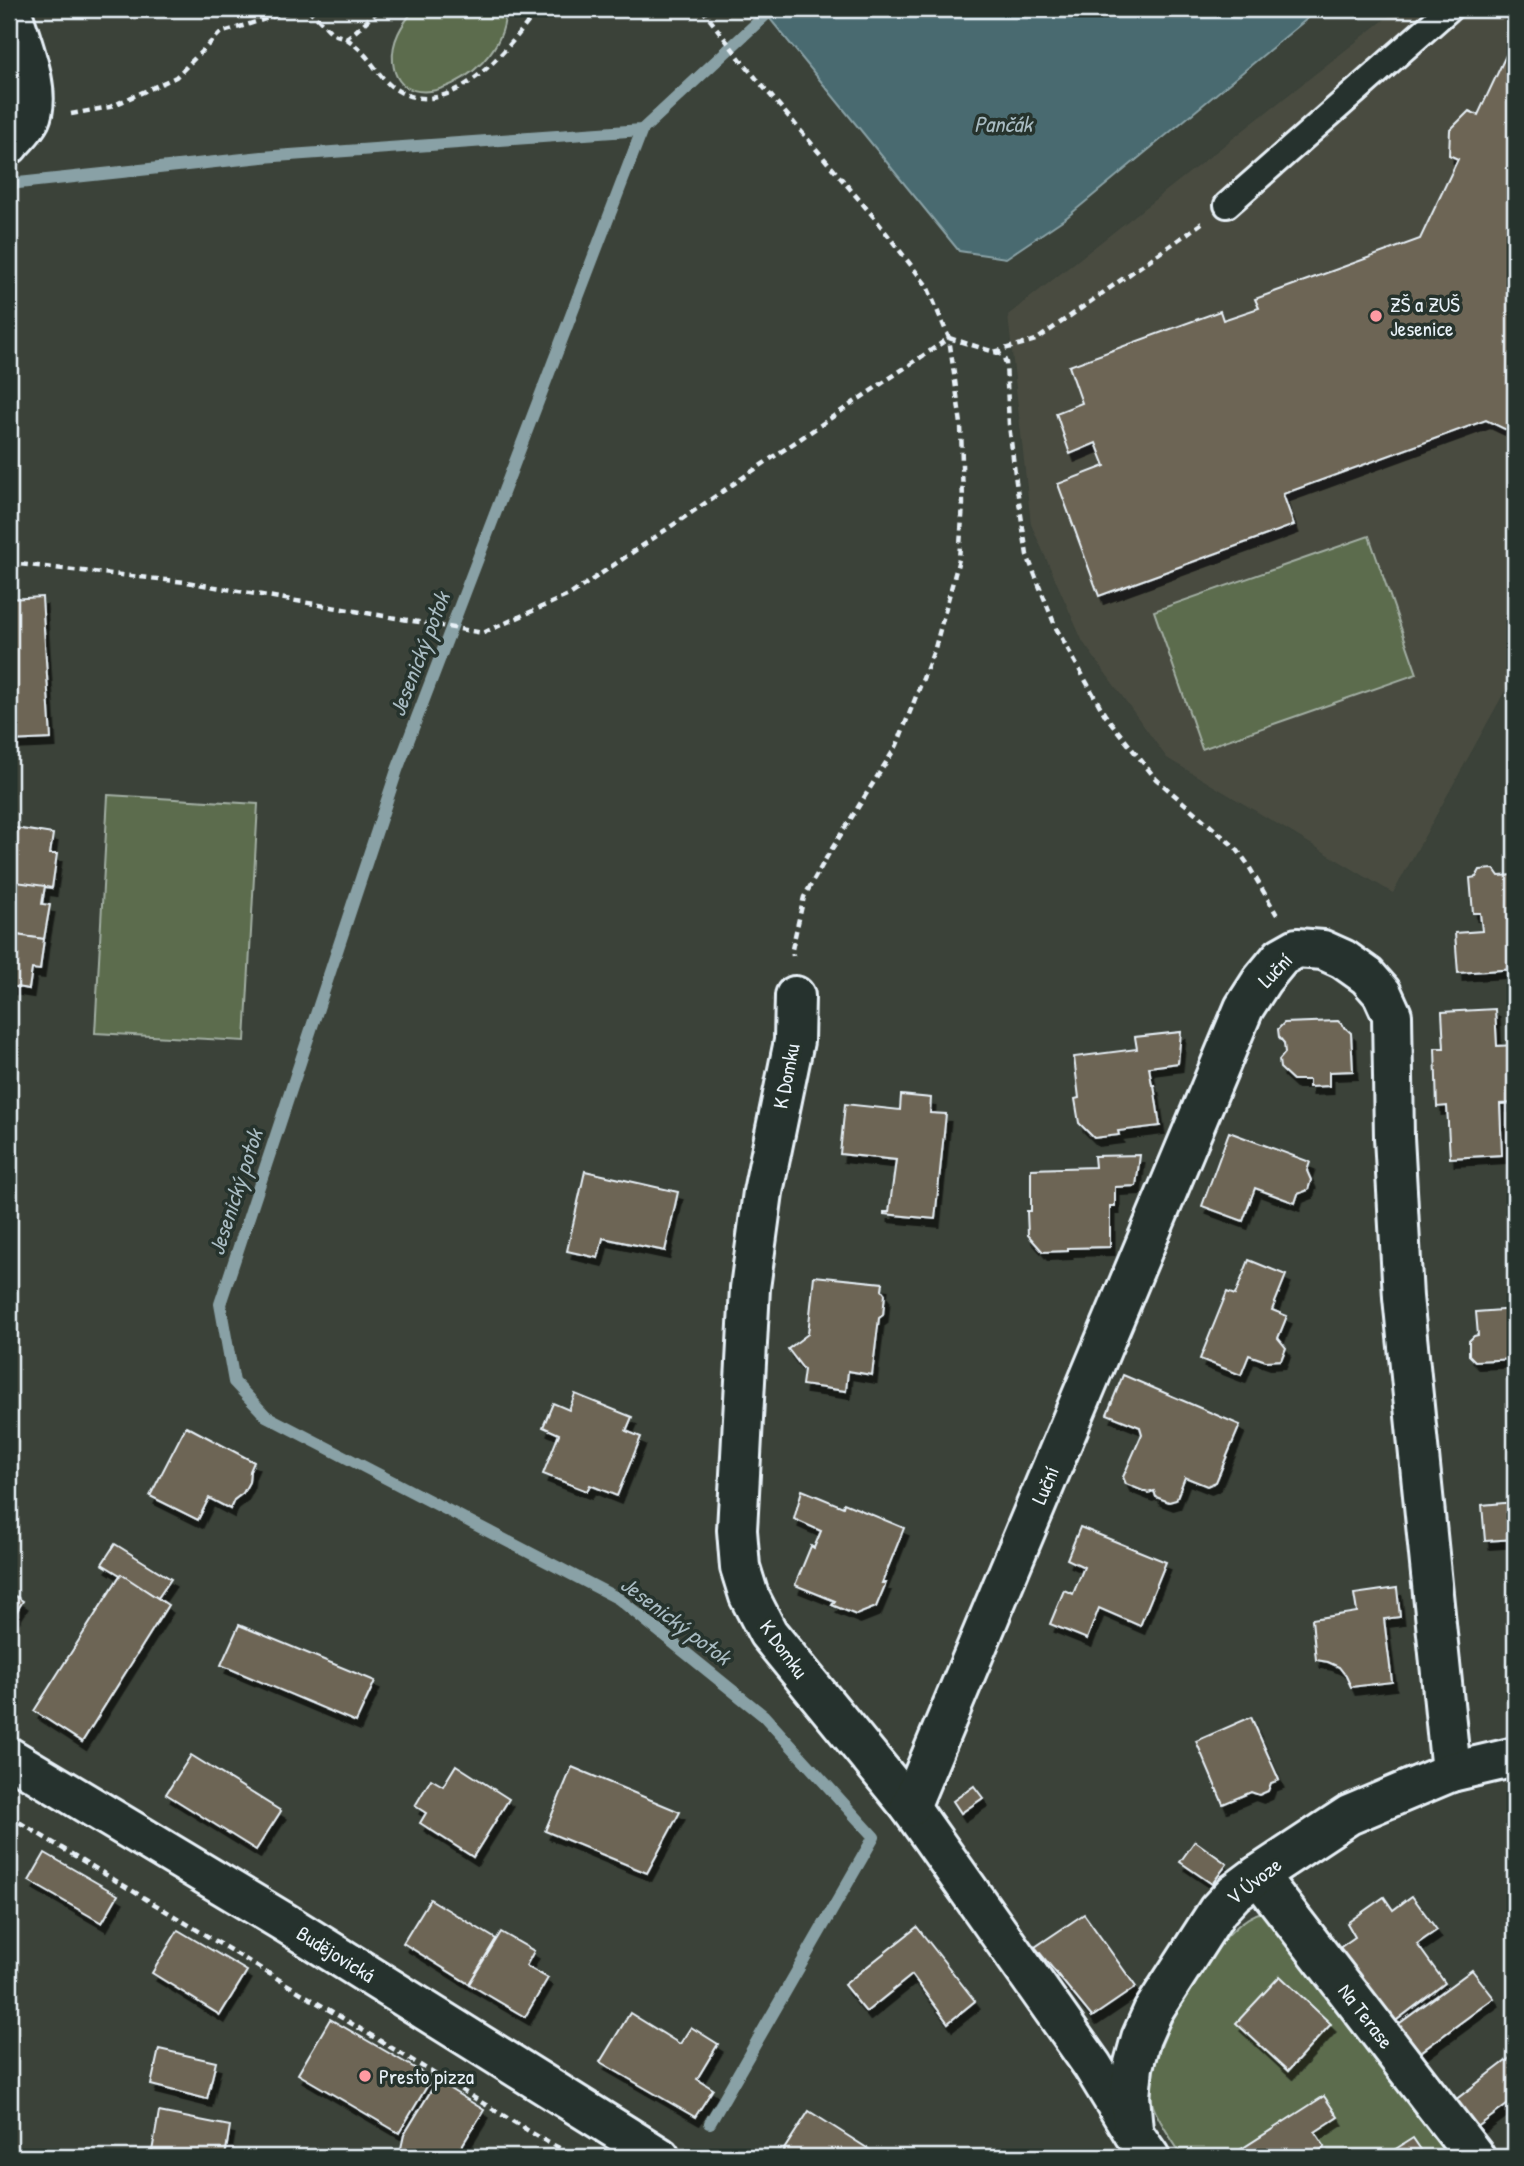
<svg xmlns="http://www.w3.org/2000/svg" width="1524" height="2166" font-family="'Patrick Hand',sans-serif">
<defs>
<filter id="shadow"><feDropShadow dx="4.5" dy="8" stdDeviation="0" flood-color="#0009"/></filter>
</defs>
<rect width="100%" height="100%" fill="#3b4239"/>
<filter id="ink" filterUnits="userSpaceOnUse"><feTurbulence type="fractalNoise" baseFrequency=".0143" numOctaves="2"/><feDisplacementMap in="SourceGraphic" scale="14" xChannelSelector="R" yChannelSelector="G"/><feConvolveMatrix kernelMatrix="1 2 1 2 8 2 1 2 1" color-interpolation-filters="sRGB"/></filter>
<g filter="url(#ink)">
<!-- built -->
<path fill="#4a4c41" d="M1398,9H1515V704L1511,680L1393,893L1167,758L1083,642L1031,524L1008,315Z"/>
<!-- green -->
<g fill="#5c6c4e" stroke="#a2aea3" stroke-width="2">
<path d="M415,9H505C509,73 399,127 393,62C391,41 402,24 415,9Z"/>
<path d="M1369,536L1417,674L1202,749L1154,611Z"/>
<path d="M108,795L258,804L245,1041L95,1033Z"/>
<path d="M1262,1912L1453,2157H1183C1176,2146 1152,2112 1152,2101C1151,2086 1153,2071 1157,2058C1169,2018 1221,1922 1262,1912Z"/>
</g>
<!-- water -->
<path fill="#496b70" stroke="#89a1a6" stroke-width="2" d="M762,9H1319L1067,217L1006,258L959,251Z"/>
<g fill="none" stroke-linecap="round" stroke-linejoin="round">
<!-- stream -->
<g stroke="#89a1a6" stroke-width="12">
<path d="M9,184L262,157L642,130"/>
<path d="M710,2123L874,1837L764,1716L619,1599L266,1416L234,1382L220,1304L397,770L642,130L772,9"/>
</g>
</g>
<!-- building -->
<g fill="#6d6555" stroke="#e8f1f8" stroke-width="2" filter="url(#shadow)">
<path d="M1515,36V434L1486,420L1283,494L1294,525L1099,596L1058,484L1105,466L1096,443L1070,454L1056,413L1082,403L1069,366L1220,311L1223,320L1259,308L1255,299L1420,239L1458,159L1449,155L1450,130L1469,111L1478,115Z"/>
<path d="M42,597L51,739L9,741V599Z"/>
<path d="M9,827L53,834L50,854H57L52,888L9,881Z"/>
<path d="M1494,869L1499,876L1515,875V969L1458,973L1455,933L1482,931L1480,913H1473L1470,878L1476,877L1480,870Z"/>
<path d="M9,881L45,886L42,904L50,905L44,939L9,934Z"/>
<path d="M9,934L44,939L40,970L32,969L29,989L9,986Z"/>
<path d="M1495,1009L1497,1046L1515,1045V1103L1500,1104L1502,1155L1450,1158L1447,1106L1437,1107L1435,1048H1444L1442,1012Z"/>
<path d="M1338,1021L1351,1033L1353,1071L1329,1072V1086L1309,1087V1080H1293L1280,1068L1279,1060L1285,1053L1284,1043L1279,1037L1278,1029L1284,1023Z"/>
<path d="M1181,1032L1178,1063L1149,1067L1152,1085H1154L1160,1126L1118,1131L1119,1135L1094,1138L1079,1123L1075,1099L1079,1098L1074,1057L1137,1049L1135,1037Z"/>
<path d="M901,1095L931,1098L930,1113L946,1114L935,1219L884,1214V1212H889L896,1160L840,1154L845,1104L900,1110Z"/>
<path d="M1229,1132L1310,1162L1307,1171L1311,1180L1308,1190L1298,1194L1295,1203L1255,1188L1243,1221L1202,1206Z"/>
<path d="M1140,1155L1136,1186L1115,1187V1206H1110V1247L1068,1248V1251L1043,1252L1028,1235L1027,1211H1031V1169L1095,1167L1094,1156Z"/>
<path d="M585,1171L678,1192L665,1251L603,1238L598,1258L567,1251Z"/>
<path d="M1249,1260L1286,1275L1272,1310L1287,1316L1278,1338L1286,1348L1281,1360L1266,1361L1249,1355L1241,1375L1200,1359L1227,1292L1235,1295Z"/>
<path d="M814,1276L883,1283L882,1290L885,1294L883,1315L879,1318L872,1375L848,1371L846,1391L802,1385L804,1370L788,1349L808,1334Z"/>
<path d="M1515,1309V1359L1475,1361L1469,1355V1341L1474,1336L1478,1335L1476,1312Z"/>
<path d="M1123,1375L1240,1425L1216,1482L1207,1486L1185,1477L1176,1500L1169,1502L1156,1497L1154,1491L1148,1493L1126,1484L1123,1477L1142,1434L1140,1427L1107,1414Z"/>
<path d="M575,1394L632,1417L626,1431L641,1437L617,1496L590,1485L587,1491L543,1474L559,1434L543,1427L553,1403L569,1410Z"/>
<path d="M1511,1407H1515V1430H1512Z"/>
<path d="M186,1426L254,1462L250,1471L249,1482L243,1493L234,1500L230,1509L209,1498L198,1520L150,1496Z"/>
<path d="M802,1490L843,1507L844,1503L904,1528L882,1583H886L876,1607L856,1615L832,1605L835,1601L795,1585L811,1546L814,1548L821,1531L794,1519Z"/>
<path d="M1515,1502V1539L1485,1541L1482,1505Z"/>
<path d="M1080,1527L1166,1562L1140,1626L1099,1608L1087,1639L1050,1624L1064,1590L1073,1594L1084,1567L1067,1559Z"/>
<path d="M115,1544L171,1579L158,1598L102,1564Z"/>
<path d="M121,1574L168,1605L82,1742L34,1711Z"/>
<path d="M1397,1588L1400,1617L1384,1619L1392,1682L1351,1687L1346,1676L1339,1667L1328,1662L1316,1660L1312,1619L1357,1612L1354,1594Z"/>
<path d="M9,1592L23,1601L9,1623Z"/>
<path d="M239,1625L375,1681L356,1722L221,1665Z"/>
<path d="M1251,1717L1279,1780L1271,1783L1268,1791L1259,1795L1251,1792L1223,1804L1196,1741Z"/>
<path d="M191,1755L281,1811L256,1850L166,1794Z"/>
<path d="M456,1765L509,1799L473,1857L420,1823L426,1813L415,1806L431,1779L443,1786Z"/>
<path d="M572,1767L680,1812L647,1873L545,1831Z"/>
<path d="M974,1786L983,1798L961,1813L953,1801Z"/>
<path d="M1195,1841L1227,1864L1212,1884L1180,1862Z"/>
<path d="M45,1853L118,1895L102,1923L29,1881Z"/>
<path d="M1412,1896L1437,1930L1417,1944L1445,1983L1393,2023L1335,1951L1355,1937L1347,1923L1384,1897L1393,1910Z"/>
<path d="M430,1899L496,1939L469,1984L403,1943Z"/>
<path d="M1084,1914L1136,1987L1092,2017L1035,1947Z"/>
<path d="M917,1927L975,2001L948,2023L912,1975L866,2012L844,1985Z"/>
<path d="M178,1930L247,1971L220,2015L152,1973Z"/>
<path d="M501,1932L534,1951L526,1966L548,1978L525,2017L469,1984Z"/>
<path d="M1472,1970L1494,1998L1418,2054L1396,2026Z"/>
<path d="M1280,1976L1331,2024L1288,2071L1236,2023Z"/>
<path d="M630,2013L680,2044L691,2027L718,2044L697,2079L713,2089L695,2117L600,2062Z"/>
<path d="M330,2019L432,2078L399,2133L298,2074Z"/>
<path d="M159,2049L216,2062L207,2099L151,2085Z"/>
<path d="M1515,2054V2099L1476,2128L1454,2101Z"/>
<path d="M437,2081L484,2110L455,2157H399L404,2135Z"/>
<path d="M1324,2096L1338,2117L1315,2132L1325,2147L1309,2157H1229Z"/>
<path d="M809,2111L881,2157H779Z"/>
<path d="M159,2112L230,2126L225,2157H151Z"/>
<path d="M1413,2138L1426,2157H1383Z"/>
</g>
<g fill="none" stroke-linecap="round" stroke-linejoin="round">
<defs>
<path id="service" d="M1227,205L1449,9"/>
<g id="minor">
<path d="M9,145C15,137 25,129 30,119C43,91 19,38 11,9"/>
<path d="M795,996L794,1041L763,1192L750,1288L737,1530L740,1567L749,1596L768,1633L910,1807L1092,2065L1134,2134L1150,2157"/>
<path d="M910,1807L1244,1008L1262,980L1281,957L1297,948L1323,950L1343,959L1367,976L1382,993L1392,1015L1394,1137L1403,1297L1451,1772"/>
<path d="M1258,1875L1475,2157"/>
<path d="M1133,2130L1130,2096L1133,2067L1141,2038L1153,2011L1218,1910L1234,1893L1258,1875L1349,1815L1451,1772L1515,1757"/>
</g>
<path id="secondary" d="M9,1757L284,1922L660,2157"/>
</defs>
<!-- service casing -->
<use href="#service" stroke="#e8f1f8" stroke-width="30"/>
<!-- minor casing -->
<use href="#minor" stroke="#e8f1f8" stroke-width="44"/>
<!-- secondary casing -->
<use href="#secondary" stroke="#e8f1f8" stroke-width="44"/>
<!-- path -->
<g stroke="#e8f1f8" stroke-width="4.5" stroke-dasharray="7 5" stroke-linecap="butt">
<path d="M308,9L333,34L346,38C360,30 368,17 382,9"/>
<path d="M702,9L744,64L873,216L927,286L949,338L961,424L963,504L959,559L935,648L897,745L828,855L804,897L792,949L793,956"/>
<path d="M346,38C352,43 358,47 363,53C373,63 380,77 391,86C447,129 509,48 538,9"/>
<path d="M71,114L110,107L176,77L220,33L298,9"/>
<path d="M949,338L998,353L1003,356L1006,363L1009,425L1016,482L1027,555L1056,628L1105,715L1156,779L1236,848L1247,863L1277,915"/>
<path d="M994,352L1036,340L1202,223"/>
<path d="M9,565L18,564L186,582L483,633L571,594L949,338"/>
<path d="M9,1816L547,2142L578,2157"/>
<path d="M699,2150L710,2157"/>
</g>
<!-- service -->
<use href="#service" stroke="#26332d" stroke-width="24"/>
<!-- minor -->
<use href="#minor" stroke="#26332d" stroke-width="38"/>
<!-- secondary -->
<use href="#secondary" stroke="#26332d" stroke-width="38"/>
</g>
</g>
<!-- markers -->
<g fill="#ff9aa2" stroke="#26332d" stroke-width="2.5">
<circle cx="1376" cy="316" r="7"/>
<circle cx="365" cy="2076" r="7"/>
</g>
<g text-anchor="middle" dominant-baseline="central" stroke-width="7" stroke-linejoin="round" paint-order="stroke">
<!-- poi labels -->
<g font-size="21" fill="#e8f1f8" stroke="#26332d" text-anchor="start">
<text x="1390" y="304">ZŠ a ZUŠ<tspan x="1390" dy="24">Jesenice</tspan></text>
<text x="379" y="2076">Presto pizza</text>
</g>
<!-- street labels -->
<g font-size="21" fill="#e8f1f8" stroke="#26332d">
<text transform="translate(1275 970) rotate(-46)">Luční</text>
<text transform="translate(786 1076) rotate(-79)">K Domku</text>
<text transform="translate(1045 1485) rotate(-67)">Luční</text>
<text transform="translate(784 1649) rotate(54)">K Domku</text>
<text transform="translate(1254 1881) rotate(-38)">V Úvoze</text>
<text transform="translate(336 1954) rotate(32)">Budějovická</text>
<text transform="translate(1366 2016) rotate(52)">Na Terase</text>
</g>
<!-- water labels -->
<g font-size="23" font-style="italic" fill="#a8bbc2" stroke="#26332d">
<text x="1003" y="123">Pančák</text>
<text transform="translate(419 654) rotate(-69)">Jesenický potok</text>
<text transform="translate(235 1192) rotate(-72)">Jesenický potok</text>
<text transform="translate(676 1620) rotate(37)">Jesenický potok</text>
</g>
</g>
<!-- margin -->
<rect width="1524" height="2166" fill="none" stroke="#26332d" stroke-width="35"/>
<rect x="18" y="18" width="1489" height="2131" fill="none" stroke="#e8f1f8" stroke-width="2.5" filter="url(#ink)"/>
</svg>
